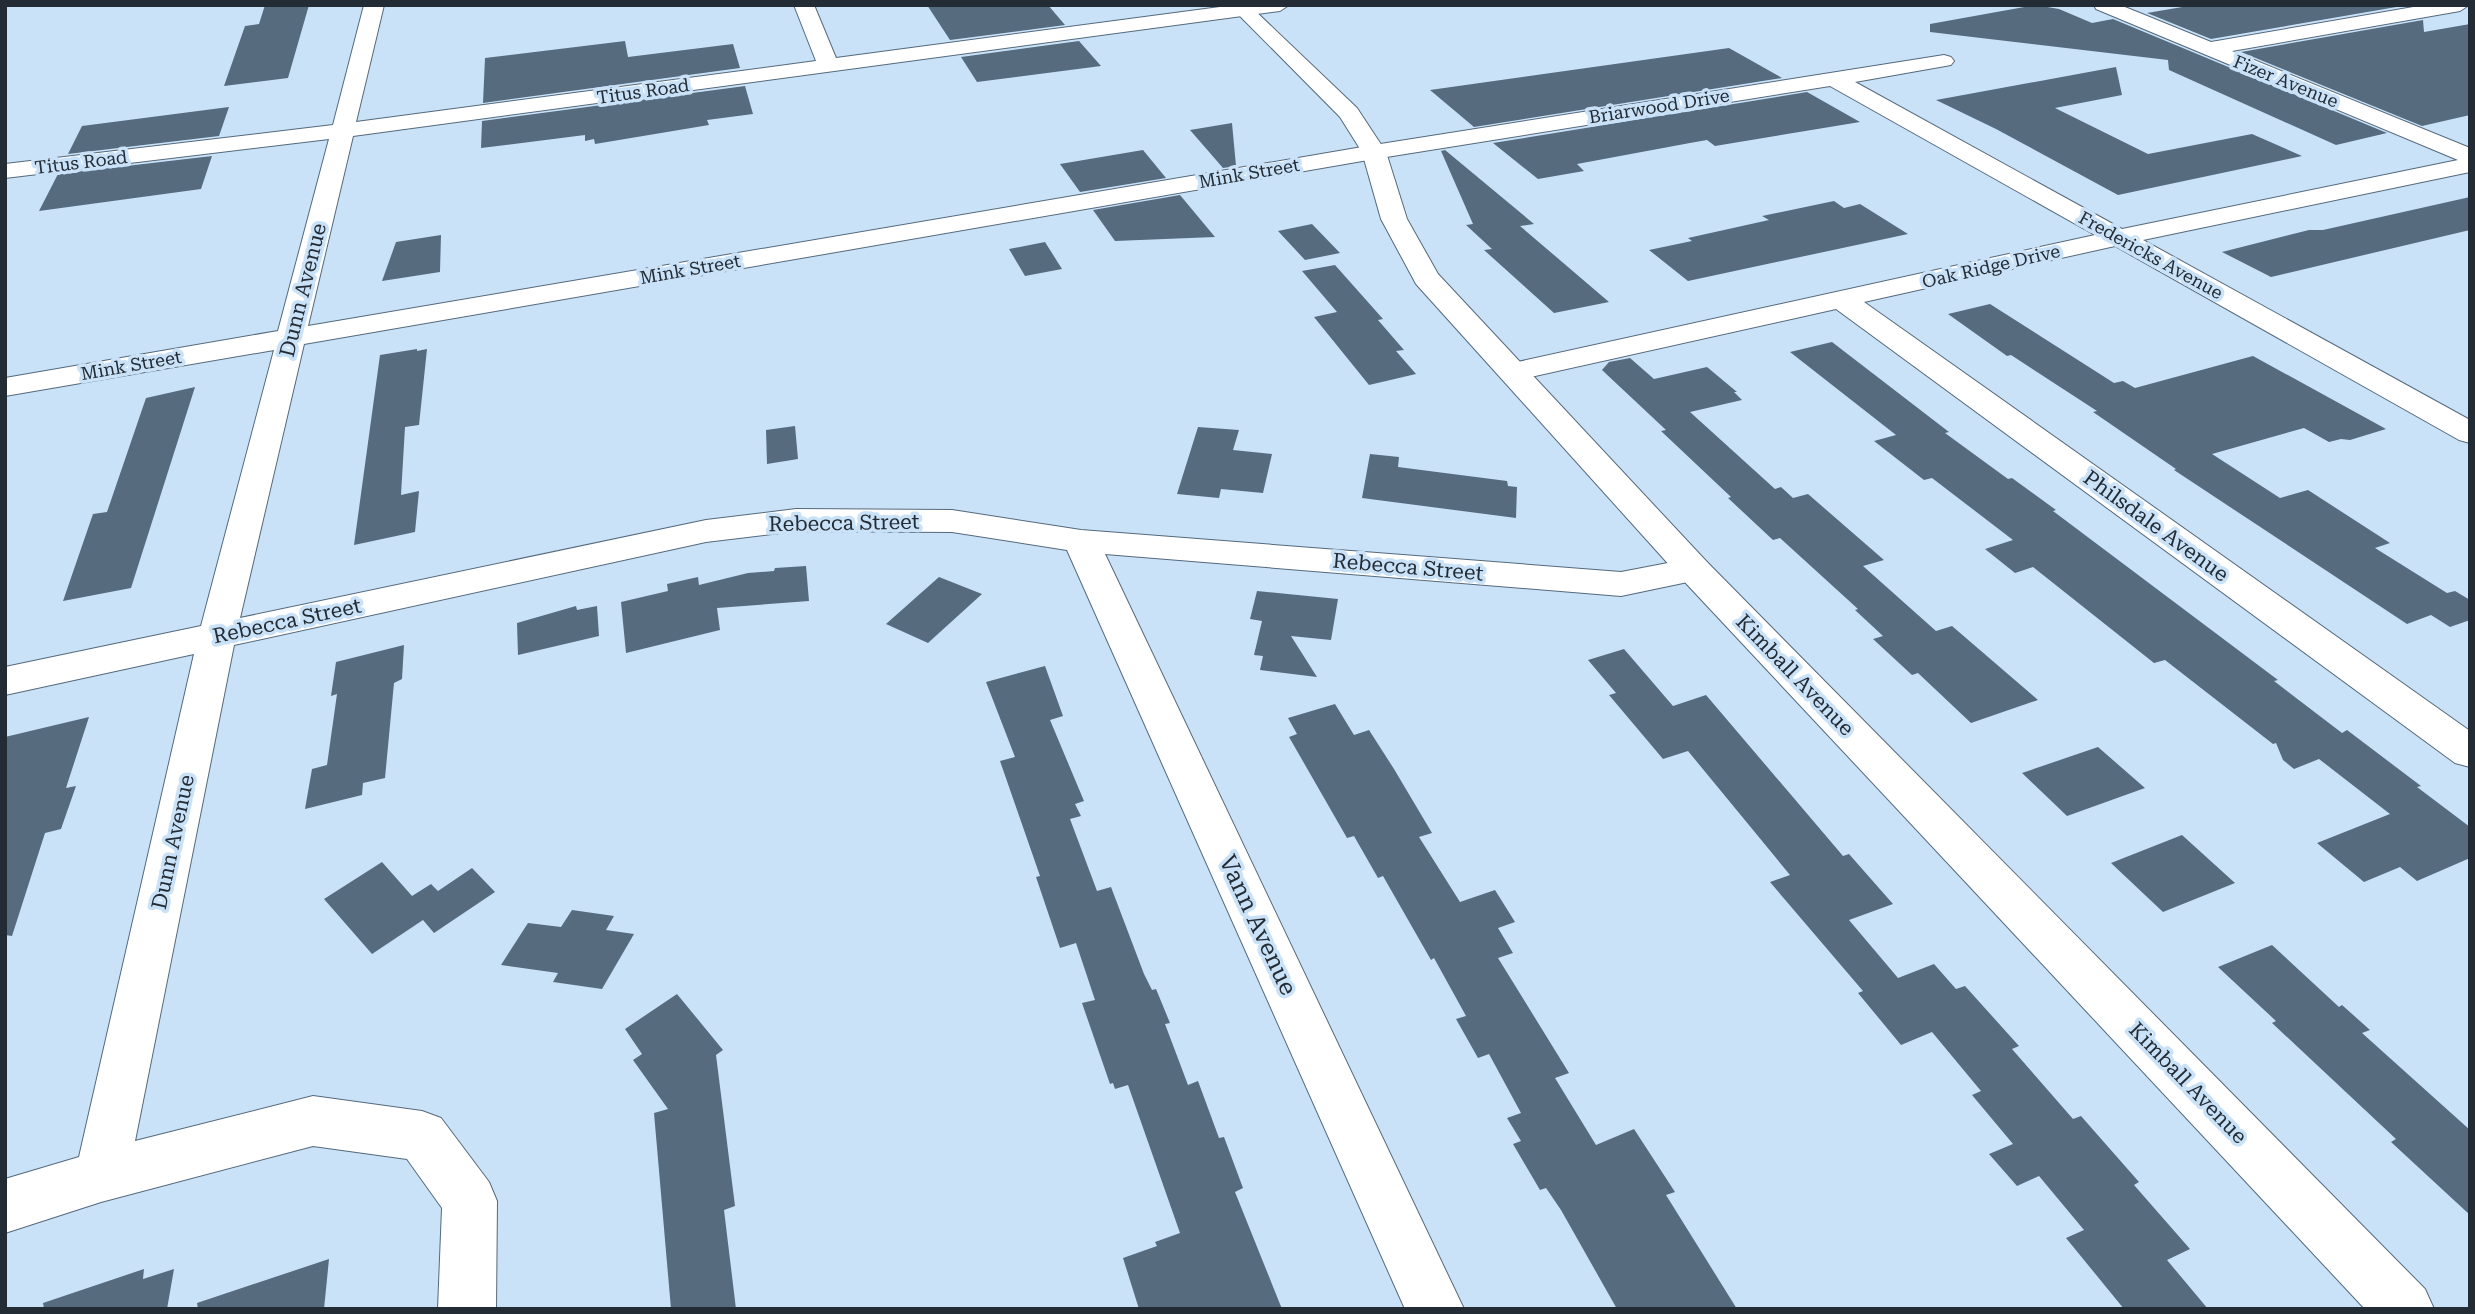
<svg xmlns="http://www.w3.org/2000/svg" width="2475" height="1314" font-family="'Roboto Serif',serif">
<rect width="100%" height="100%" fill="#cae2f8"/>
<!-- building -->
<g fill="#566b7e">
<path d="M265,5H309L288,78L224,86L245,26L259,24Z"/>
<path d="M927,5H1048L1065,25L950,40Z"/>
<path d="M2036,5L2059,9L2092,23L2113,19L2387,133L2336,145L2169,70L2168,60L1930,32V24Z"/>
<path d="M2194,5H2408L2211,39L2147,13Z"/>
<path d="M2423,20L2424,32L2470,24V115L2422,126L2241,52Z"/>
<path d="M625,41L628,57L733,44L740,68L483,103L485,58Z"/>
<path d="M1079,41L1101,66L977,82L961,57Z"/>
<path d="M1729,48L1782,78L1474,127L1430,90Z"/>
<path d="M2116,67L2122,95L2055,108L2148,154L2252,134L2302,156L2118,195L1996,129L1936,100Z"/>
<path d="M745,86L753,114L707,120L709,125L595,144L594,139L585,141V135L481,148L482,121Z"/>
<path d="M1807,92L1860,122L1715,146L1707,140L1690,143L1577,164L1584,171L1538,179L1493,143Z"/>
<path d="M229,107L219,136L68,154L82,126Z"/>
<path d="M1232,123L1236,166L1223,168L1190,130Z"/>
<path d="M1143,150L1166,178L1080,192L1060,164Z"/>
<path d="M1445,150L1534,224L1520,226L1609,302L1554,313L1484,250L1492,249L1466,225L1473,224L1441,151Z"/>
<path d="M212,156L201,189L39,211L58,174Z"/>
<path d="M1180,195L1215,237L1115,241L1093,210Z"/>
<path d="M2470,197V230L2271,277L2222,252L2309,230H2323Z"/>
<path d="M1834,201L1844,208L1860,204L1908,234L1688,281L1649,250L1692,241L1688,238L1769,220L1762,216Z"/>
<path d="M1312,224L1340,253L1305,260L1278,231Z"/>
<path d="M441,235L440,272L382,281L396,242Z"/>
<path d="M1045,242L1062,269L1025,276L1009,249Z"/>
<path d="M1335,265L1383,319L1378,320L1404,350L1396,351L1416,374L1369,385L1314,317L1337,312L1302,271Z"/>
<path d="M1990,304L2114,383L2123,381L2135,388L2253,356L2386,429L2350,440L2341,439L2329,442L2304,428L2212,454L2280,498L2308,490L2342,512L2390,543L2375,548L2447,593L2455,591L2470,600V620L2450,627L2431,615L2407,624L2174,470L2176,469L2093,412L2097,411L2011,355L2007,356L1948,314Z"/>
<path d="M1832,342L1949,432L1945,433L2008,479L2012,478L2056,510L2053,511L2278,680L2274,681L2342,733L2347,730L2421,786L2417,787L2470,827V858L2417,881L2400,867L2364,882L2317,843L2390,814L2319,759L2294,769L2283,760L2276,743L2273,744L2165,660L2154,663L2033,567L2015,573L1985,549L2013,540L1932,478L1924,480L1874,441L1896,435L1790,352Z"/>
<path d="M417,349V351L427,349L419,425L405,427L401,495L419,491L415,532L354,545L380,355Z"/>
<path d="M1630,358L1654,379L1707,367L1737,392H1734L1742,400L1690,412L1775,489L1781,487L1793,498L1808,494L1884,560L1863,566L1936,631L1952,626L2038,700L1971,723L1918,673L1912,675L1873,639L1883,636L1855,610L1858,609L1780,538L1773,540L1728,498L1731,497L1661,431L1666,430L1602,370L1609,362Z"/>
<path d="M195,387L131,588L63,601L93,514L107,512L146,398Z"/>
<path d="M795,426L798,459L767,464L766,430Z"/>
<path d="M1198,427L1239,430L1233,450L1272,454L1263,493L1221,489L1219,498L1177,494Z"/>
<path d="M1370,454L1399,457L1398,467L1507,481L1508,486L1517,487L1516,518L1362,498Z"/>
<path d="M806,566L809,601L717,608L720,630L626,653L621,602L668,591L667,584L698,577L699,585L748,573L774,571L775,568Z"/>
<path d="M939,577L982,594L928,643L886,624Z"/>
<path d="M1257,591L1338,599L1331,640L1291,636L1317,677L1260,670L1263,656L1254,655L1262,621L1250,619Z"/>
<path d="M576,606L577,610L597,606L599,636L518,655L517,623Z"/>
<path d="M404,645L402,679L394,683L385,778L363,783L362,795L305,809L312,769L327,765L337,694L331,696L336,662Z"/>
<path d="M1624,649L1673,706L1706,695L1843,856L1849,854L1893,904L1849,920L1898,978L1934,964L1956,989L1965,986L2019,1046L2012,1049L2073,1119L2081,1116L2139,1182L2134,1185L2190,1249L2167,1260L2208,1309H2124L2066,1238L2084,1230L2039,1176L2017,1186L1989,1154L2013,1144L1972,1095L1981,1091L1932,1032L1901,1045L1858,993L1863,991L1770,882L1790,875L1688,751L1663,759L1609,695L1616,693L1588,660Z"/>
<path d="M1045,666L1063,716L1050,720L1084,801L1075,804L1081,816L1070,819L1097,891L1111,887L1144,974L1152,990L1156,989L1170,1023L1165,1024L1188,1085L1198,1081L1219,1138L1224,1137L1243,1188L1235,1192L1282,1309H1139L1123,1258L1157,1246L1155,1242L1180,1233L1128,1085L1115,1089L1113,1083L1110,1084L1082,1003L1095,1000L1076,943L1060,948L1036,877L1040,876L1000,761L1015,757L986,682Z"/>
<path d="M1335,704L1354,735L1369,730L1394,769L1432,833L1419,837L1460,902L1495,890L1515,922L1498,928L1513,953L1498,958L1569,1073L1555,1078L1596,1145L1634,1129L1675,1192L1666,1195L1737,1309H1617L1561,1210L1546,1188L1540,1190L1513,1144L1521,1141L1507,1118L1521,1113L1489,1054L1478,1058L1456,1019L1466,1016L1434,958L1431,960L1383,876L1378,878L1354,836L1347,838L1289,737L1297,734L1288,718Z"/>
<path d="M89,717L66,788L76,786L61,829L45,833L12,936L5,935V737Z"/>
<path d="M2098,747L2145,788L2067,816L2022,773Z"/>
<path d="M2182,835L2235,883L2163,912L2111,863Z"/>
<path d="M382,862L412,896L431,884L438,891L472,868L495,892L434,933L423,920L372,954L324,899Z"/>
<path d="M572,910L614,916L606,930L634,934L602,989L553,982L558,973L501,965L528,923L561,927Z"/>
<path d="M2272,945L2339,1007L2342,1005L2370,1030L2362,1033L2470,1130V1215L2391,1142L2396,1139L2272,1023L2276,1021L2218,967Z"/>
<path d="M677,994L723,1050L716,1055L735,1206L724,1210L736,1309H671L654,1113L668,1109L633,1060L642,1054L625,1029Z"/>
<path d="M329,1259L324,1309H198L197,1303Z"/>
<path d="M144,1269L143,1279L174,1269L167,1309H44L43,1303Z"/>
</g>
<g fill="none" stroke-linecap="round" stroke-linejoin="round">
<defs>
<path id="street" d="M364,5H384L356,122L816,61L794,5H814L836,58L1235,5H1289L1280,11L353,136L308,326L1374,145L1944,55L1951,57L1954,61L1951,65L1855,82L2122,229L2458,160L2096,9L2094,5H2120L2211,42L2425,5H2469L2460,11L2232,51L2470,148V172L2143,240L2470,420V443L2459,440L2115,246L1864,302L2470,731V767L2455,763L1836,309L1513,381L1502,378L1498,372L1502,366L1513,363L2095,235L1830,86L1374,159L304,344L240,618L706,520L796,509L952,510L1081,530L1621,572L1694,558L1707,562L1712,570L1707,578L1621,596L1105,554L1464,1309H1405L1067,550L952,532L796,531L706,542L234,645L135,1141L313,1096L422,1111L441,1118L489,1182L497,1201L496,1309H438L442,1208L407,1159L313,1146L101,1202L5,1233V1179L79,1157L194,654L5,695V667L201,626L274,350L5,396V378L278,331L329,139L5,178V164L333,125Z"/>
<path id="secondary" d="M1229,5H1249L1357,108L1386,152L1407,219L1438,274L1707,562L2425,1289L2434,1309H2365L1681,578L1416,284L1381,219L1362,152L1340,117Z"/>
</defs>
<!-- street casing -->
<use href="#street" stroke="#54697c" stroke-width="2"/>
<!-- secondary casing -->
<use href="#secondary" stroke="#54697c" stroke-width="2"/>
<!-- street -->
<use href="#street" fill="#fff" fill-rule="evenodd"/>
<!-- secondary -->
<use href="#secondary" fill="#fff" fill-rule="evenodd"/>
</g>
<g text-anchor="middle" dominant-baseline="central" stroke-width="7" stroke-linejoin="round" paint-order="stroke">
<!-- far-street labels -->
<g font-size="18" fill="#232c35" stroke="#cae2f8">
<text transform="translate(2286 81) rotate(22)">Fizer Avenue</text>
<text transform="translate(643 91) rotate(-8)">Titus Road</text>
<text transform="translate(1659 106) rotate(-9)">Briarwood Drive</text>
<text transform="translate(81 162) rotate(-7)">Titus Road</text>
<text transform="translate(1249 173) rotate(-10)">Mink Street</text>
<text transform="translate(2151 255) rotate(29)">Fredericks Avenue</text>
<text transform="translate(1991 266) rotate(-13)">Oak Ridge Drive</text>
<text transform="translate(690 269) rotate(-10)">Mink Street</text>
<text transform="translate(131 365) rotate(-10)">Mink Street</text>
</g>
<!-- street labels -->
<g font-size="21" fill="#232c35" stroke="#cae2f8">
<text transform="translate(303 290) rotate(-76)">Dunn Avenue</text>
<text transform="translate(844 523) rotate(-1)">Rebecca Street</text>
<text transform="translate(2156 526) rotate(36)">Philsdale Avenue</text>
<text transform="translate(1408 567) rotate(5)">Rebecca Street</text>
<text transform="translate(287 621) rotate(-12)">Rebecca Street</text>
<text transform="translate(1795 675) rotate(46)">Kimball Avenue</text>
<text transform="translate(173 842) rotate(-78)">Dunn Avenue</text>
<text transform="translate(2188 1083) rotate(46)">Kimball Avenue</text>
</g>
<!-- near-street labels -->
<g font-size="24" fill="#232c35" stroke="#cae2f8">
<text transform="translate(1258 925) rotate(65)">Vann Avenue</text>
</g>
</g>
<!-- border -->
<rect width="2475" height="1314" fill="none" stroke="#232c35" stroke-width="14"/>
</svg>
